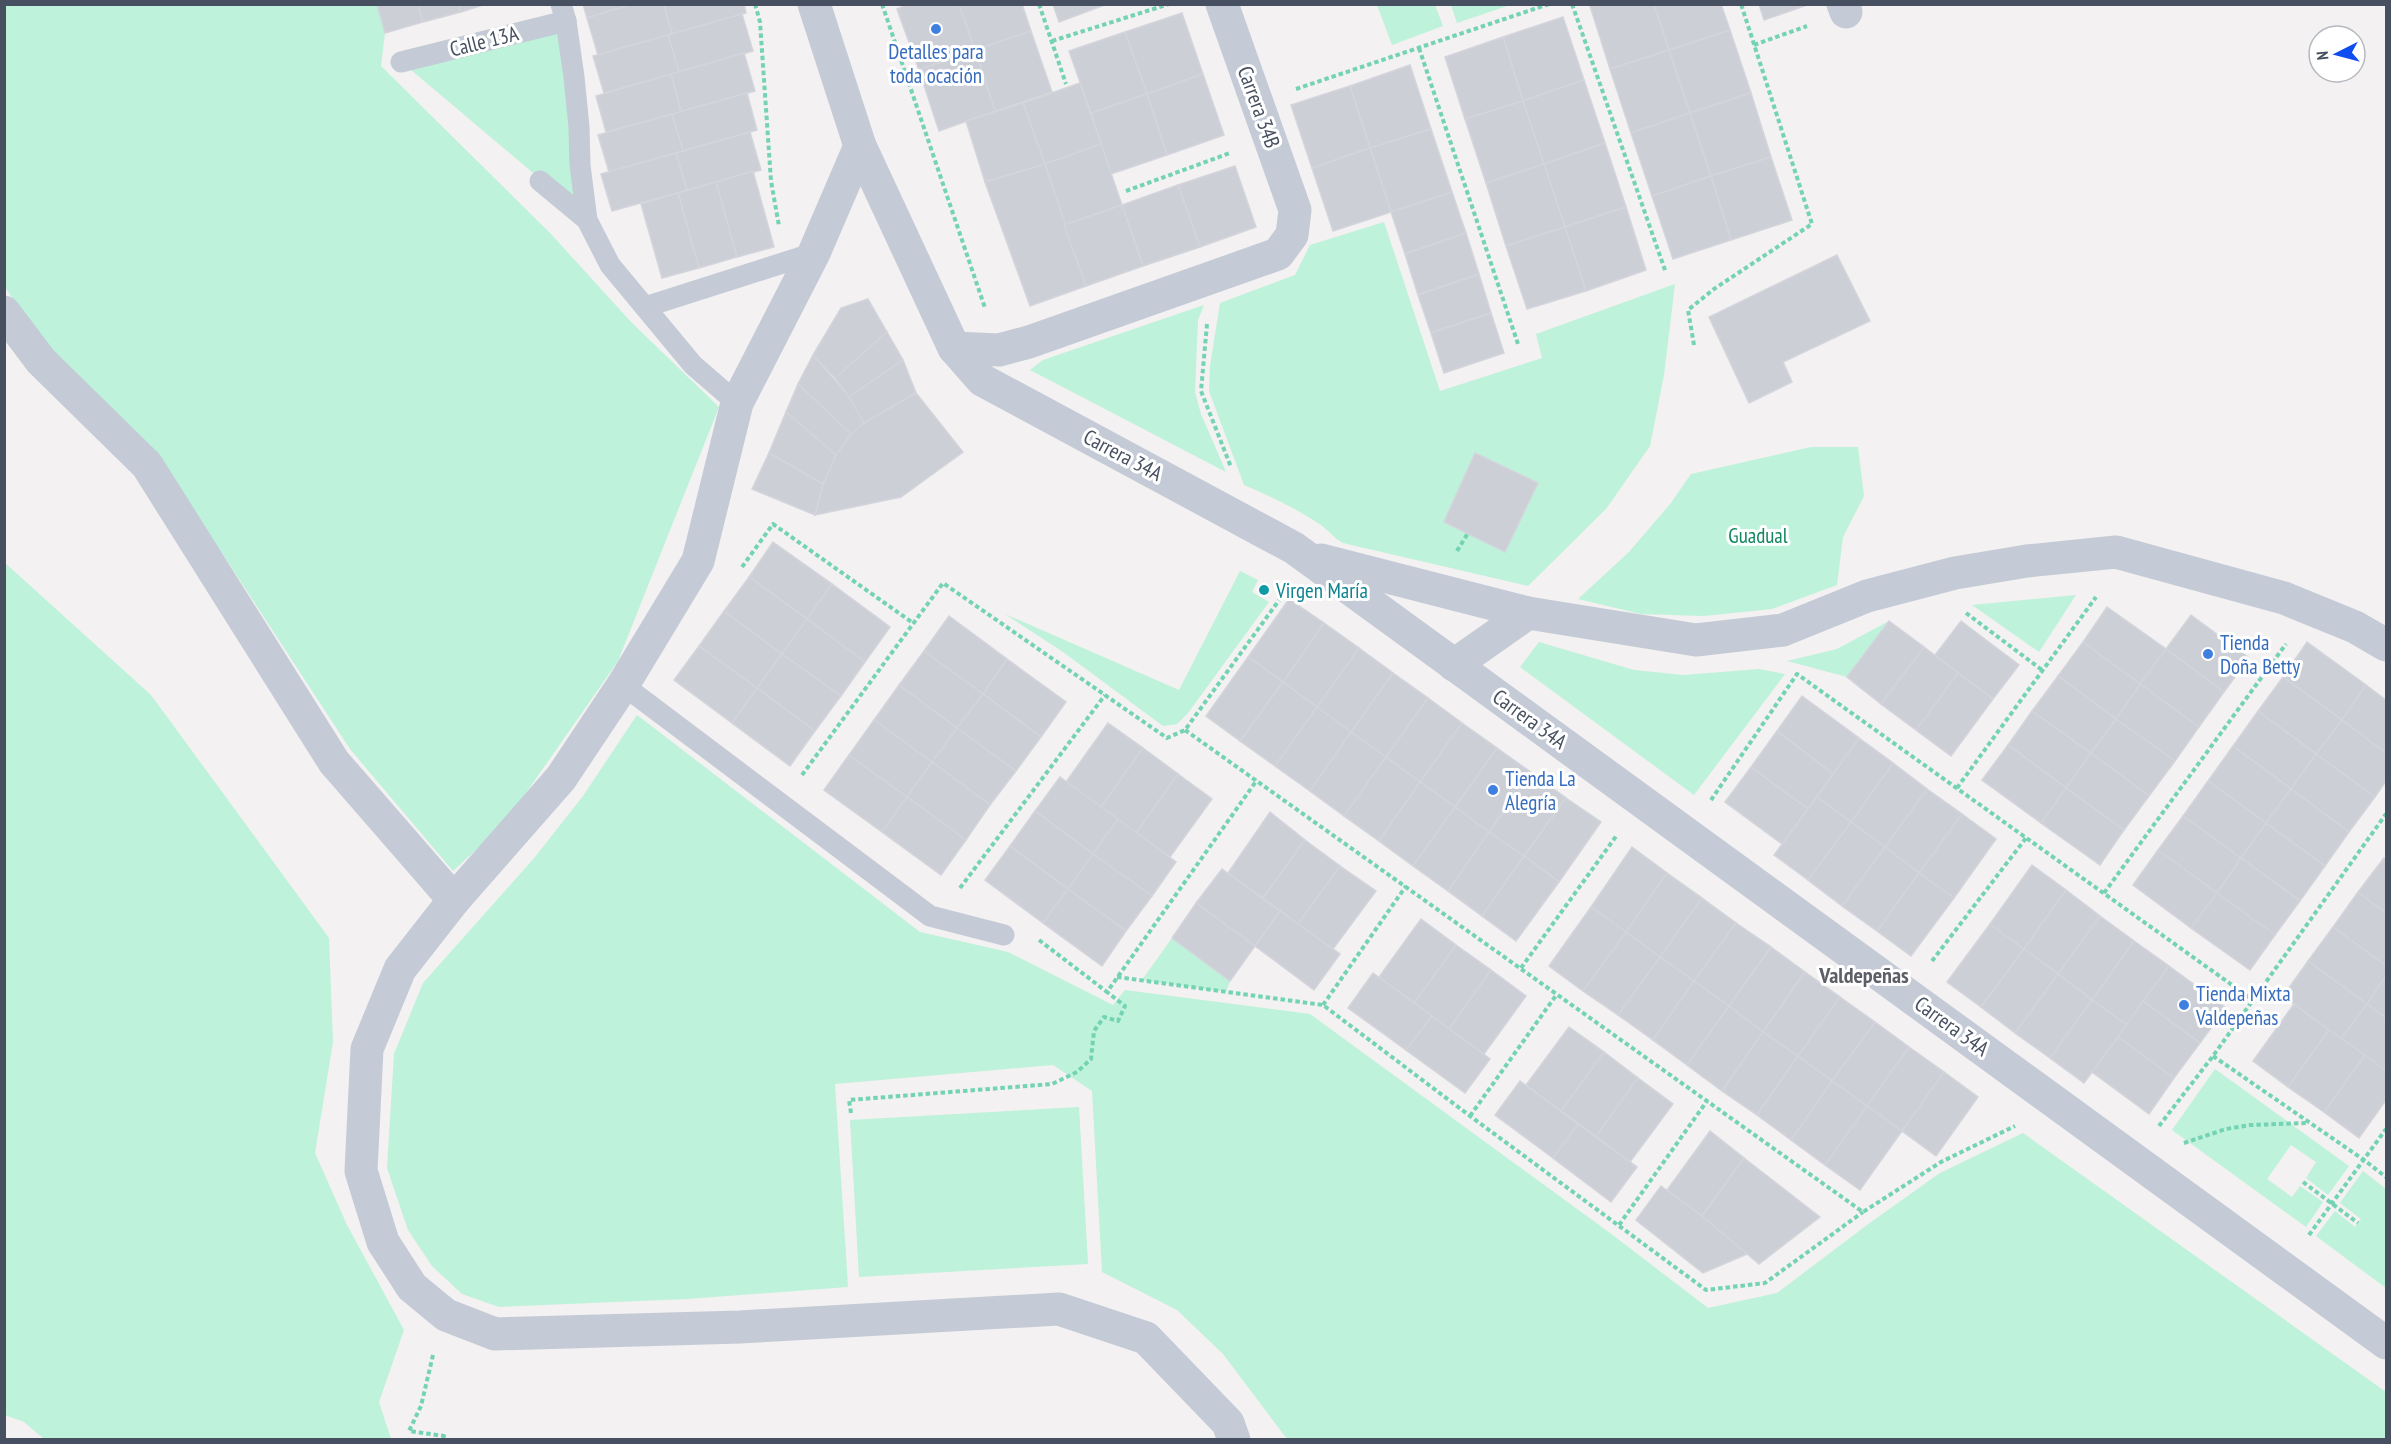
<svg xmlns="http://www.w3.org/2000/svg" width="2391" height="1444" font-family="'PT Sans Narrow',sans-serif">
<rect width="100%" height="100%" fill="#f3f1f1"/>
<!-- green -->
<g fill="#bef2da">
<path d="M4,5H377L385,33L381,66L551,234L631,322L719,407L618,661L505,823L453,871L350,749L222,553L49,354L5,287Z"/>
<path d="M1377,5H1435L1443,26L1392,45Z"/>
<path d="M1451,5V4L1510,5L1457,23Z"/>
<path d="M565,23L583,215L404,64Z"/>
<path d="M1384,222L1440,391L1542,358L1536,334L1675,284L1664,375L1650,446L1606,509L1528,586L1343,543C1334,538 1329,531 1321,525C1297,509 1270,496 1244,485L1209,391L1210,366L1220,303L1295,275L1310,245Z"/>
<path d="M1204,305L1198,320L1195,392L1201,414L1226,472L1030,370L1043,360Z"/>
<path d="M1811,447H1858L1864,496L1843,537L1837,585L1772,609L1704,616L1641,614L1578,599L1629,552L1671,503L1691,474Z"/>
<path d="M4,562L151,695L329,938L333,1042L315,1153L347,1225L404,1330L379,1402L391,1439H44L24,1422L5,1415Z"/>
<path d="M1240,571L1258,580L1252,592L1269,602L1188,713L1177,724L1163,726L1063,652L1005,614L1179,690Z"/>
<path d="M2076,595L2039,652L1972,605Z"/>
<path d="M1889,621L1847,677L1787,661L1837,649Z"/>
<path d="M1539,642L1634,670L1683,675L1759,669L1785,674L1694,795L1520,667Z"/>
<path d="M637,715L920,932L1008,952L1113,1005L1125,990L1310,1014L1610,1233L1708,1308L1777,1293L1871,1222L1940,1173L2023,1133L2386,1392V1439H1287L1223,1354L1177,1310L1102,1272L1092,1091L1053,1065L835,1084L848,1287L687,1299L499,1307L462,1294L432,1266L408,1230L387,1168L394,1054L423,983L535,857L583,796Z"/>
<path d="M1172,938L1230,981L1226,992L1142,980Z"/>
<path d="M2215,1069L2349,1166L2328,1195L2306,1178L2316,1162L2291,1145L2267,1179L2292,1197L2300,1186L2323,1202L2306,1227L2172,1130Z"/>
<path d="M1079,1107L1088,1264L859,1277L850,1120Z"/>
<path d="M2363,1171L2386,1189V1288L2316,1236L2335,1211L2355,1227L2361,1219L2340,1203Z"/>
</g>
<!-- building -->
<g fill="#cccfd6" stroke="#d4d5dc" stroke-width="1.5">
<path d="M377,4H418L423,22L385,33Z"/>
<path d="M418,4H458L461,12L423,22Z"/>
<path d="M458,4H486L461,12Z"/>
<path d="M583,4H633L587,18Z"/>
<path d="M633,4H664L672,34L598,55L587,18Z"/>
<path d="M664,4H744L746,13L672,34Z"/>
<path d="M909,4H959L975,50L919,70L897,9Z"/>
<path d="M959,4H1022L1031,31L975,50Z"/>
<path d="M1053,4H1107L1059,22Z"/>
<path d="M1595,4H1654L1669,50L1610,69L1590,6Z"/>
<path d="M1654,4H1721L1730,30L1669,50Z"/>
<path d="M1759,4H1810L1764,20Z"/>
<path d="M1182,13L1203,74L1147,94L1125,32Z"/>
<path d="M742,14L753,51L679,72L668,35Z"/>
<path d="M1563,17L1584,80L1523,101L1503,37Z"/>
<path d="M1730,30L1751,93L1690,113L1669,50Z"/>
<path d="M1031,31L1052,92L995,111L975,50Z"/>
<path d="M1125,32L1147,94L1091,113L1069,51Z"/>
<path d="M668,35L679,72L604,93L593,56Z"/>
<path d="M1503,37L1523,101L1465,119L1445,57Z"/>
<path d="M975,50L995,111L939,131L919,70Z"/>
<path d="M1669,50L1690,113L1631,133L1610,69Z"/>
<path d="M744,53L755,91L681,112L671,74Z"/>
<path d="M1410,65L1431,129L1370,148L1350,86Z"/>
<path d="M671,74L681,112L606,132L596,96Z"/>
<path d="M1203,74L1224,135L1167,155L1147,94Z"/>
<path d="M1584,80L1605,143L1544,164L1523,101Z"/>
<path d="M1080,83L1101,144L1045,164L1023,103Z"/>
<path d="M1350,86L1370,148L1312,168L1291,105Z"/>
<path d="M747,93L757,130L683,151L672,114Z"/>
<path d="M1751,93L1771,157L1711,176L1690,113Z"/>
<path d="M1147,94L1167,155L1111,174L1091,113Z"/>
<path d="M1523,101L1544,164L1486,183L1465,119Z"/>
<path d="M1023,103L1045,164L985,182L966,121Z"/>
<path d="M1690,113L1711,176L1652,196L1631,133Z"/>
<path d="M672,114L683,151L609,172L598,135Z"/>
<path d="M1431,129L1452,192L1391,212L1370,148Z"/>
<path d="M750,132L761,170L687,190L676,153Z"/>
<path d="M1605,143L1626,207L1565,227L1544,164Z"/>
<path d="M1101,144L1122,205L1064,225L1045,164Z"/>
<path d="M1370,148L1391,212L1333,231L1312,168Z"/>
<path d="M676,153L687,190L612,211L601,174Z"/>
<path d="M1771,157L1792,220L1731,240L1711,176Z"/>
<path d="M1045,164L1086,286L1030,306L985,182Z"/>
<path d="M1544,164L1565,227L1506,246L1486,183Z"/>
<path d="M1235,166L1256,227L1200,247L1178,185Z"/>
<path d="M753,171L774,247L737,257L716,182Z"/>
<path d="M1711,176L1731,240L1673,259L1652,196Z"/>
<path d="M716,182L737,257L699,268L678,193Z"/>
<path d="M1178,185L1200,247L1143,266L1122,205Z"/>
<path d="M1452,192L1466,233L1405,254L1391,212Z"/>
<path d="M678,193L699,268L662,278L641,204Z"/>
<path d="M1122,205L1143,266L1086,286L1064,225Z"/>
<path d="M1626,207L1646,270L1586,291L1565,227Z"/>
<path d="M1565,227L1586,291L1527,309L1506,246Z"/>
<path d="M1466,233L1479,274L1418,295L1405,254Z"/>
<path d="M1837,255L1870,321L1783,362L1792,382L1749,403L1709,317Z"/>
<path d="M1479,274L1491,313L1431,333L1418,295Z"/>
<path d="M868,299L887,332L835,378L813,355L841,308Z"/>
<path d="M1491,313L1504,353L1444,373L1431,333Z"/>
<path d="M887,332L903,360L849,397L835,378Z"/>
<path d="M813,355L849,397L864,423L851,434L798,384Z"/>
<path d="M903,360L916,393L864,423L849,397Z"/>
<path d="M798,384L851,434L836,455L786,412Z"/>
<path d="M916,393L963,452L901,497L815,515L823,484L836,455L851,434L864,423Z"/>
<path d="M786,412L836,455L823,484L769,453Z"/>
<path d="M769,453L823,484L815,515L752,489Z"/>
<path d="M1475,453L1538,483L1505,552L1444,522Z"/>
<path d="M773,542L832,584L807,619L749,577Z"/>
<path d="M749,577L807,619L782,654L724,611Z"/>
<path d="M832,584L890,627L865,662L807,619Z"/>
<path d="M1289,599L1324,623L1283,682L1248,657Z"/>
<path d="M2107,607L2166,649L2140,684L2083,642Z"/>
<path d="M724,611L782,654L757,688L699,646Z"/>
<path d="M2191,615L2249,658L2224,692L2166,649Z"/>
<path d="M949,616L1007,659L983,694L924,651Z"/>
<path d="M807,619L865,662L841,696L782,654Z"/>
<path d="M1889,621L1924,647L1881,704L1847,677Z"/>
<path d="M1961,621L2019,665L1993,699L1935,655Z"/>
<path d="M1324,623L1359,648L1317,707L1283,682Z"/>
<path d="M2083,642L2140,684L2116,719L2058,676Z"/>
<path d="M2307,642L2366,685L2342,720L2283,677Z"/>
<path d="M699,646L757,688L732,723L674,680Z"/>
<path d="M1924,647L1958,673L1916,730L1881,704Z"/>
<path d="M1359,648L1393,673L1351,732L1317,707Z"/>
<path d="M2166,649L2224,692L2199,727L2140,684Z"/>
<path d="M924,651L983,694L957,728L899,685Z"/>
<path d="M782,654L841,696L815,731L757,688Z"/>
<path d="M1248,657L1283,682L1240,741L1206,716Z"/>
<path d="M1007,659L1066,702L1041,737L983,694Z"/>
<path d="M1393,673L1428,698L1386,757L1351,732Z"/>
<path d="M1958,673L1993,699L1951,756L1916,730Z"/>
<path d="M2058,676L2116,719L2091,753L2032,711Z"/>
<path d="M2283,677L2342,720L2316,754L2258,711Z"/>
<path d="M1283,682L1317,707L1275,766L1240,741Z"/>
<path d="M2140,684L2199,727L2175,761L2116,719Z"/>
<path d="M899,685L957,728L932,762L874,720Z"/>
<path d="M2366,685L2386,700V753L2342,720Z"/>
<path d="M757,688L815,731L790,766L732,723Z"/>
<path d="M983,694L1041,737L1016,771L957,728Z"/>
<path d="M1802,696L1859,738L1833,774L1777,731Z"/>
<path d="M1428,698L1462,723L1420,782L1386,757Z"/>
<path d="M1317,707L1351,732L1310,791L1275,766Z"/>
<path d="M2032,711L2091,753L2066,788L2008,745Z"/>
<path d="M2258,711L2316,754L2291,789L2233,746Z"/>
<path d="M2116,719L2175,761L2149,796L2091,753Z"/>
<path d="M874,720L932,762L907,797L849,755Z"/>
<path d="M2342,720L2386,753V781L2375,797L2316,754Z"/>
<path d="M1108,723L1143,748L1101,807L1066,782Z"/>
<path d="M1462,723L1497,748L1455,807L1420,782Z"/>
<path d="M957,728L1016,771L990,805L932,762Z"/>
<path d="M1777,731L1833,774L1808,809L1751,767Z"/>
<path d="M1351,732L1386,757L1344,816L1310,791Z"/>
<path d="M1859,738L1893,763L1851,822L1817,797Z"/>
<path d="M2008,745L2066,788L2041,823L1982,780Z"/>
<path d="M2233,746L2291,789L2266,823L2208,781Z"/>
<path d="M1143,748L1178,774L1136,833L1101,807Z"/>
<path d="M1497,748L1532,773L1489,832L1455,807Z"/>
<path d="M2091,753L2149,796L2124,830L2066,788Z"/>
<path d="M2316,754L2375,797L2349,832L2291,789Z"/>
<path d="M849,755L907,797L882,832L824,790Z"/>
<path d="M1386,757L1420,782L1379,841L1344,816Z"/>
<path d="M932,762L990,805L966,840L907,797Z"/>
<path d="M1893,763L1927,789L1885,847L1851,822Z"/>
<path d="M1751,767L1808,809L1782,844L1725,802Z"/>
<path d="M1532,773L1566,798L1524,856L1489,832Z"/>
<path d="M1178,774L1212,799L1170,857L1136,833Z"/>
<path d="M1060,777L1118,819L1093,854L1035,811Z"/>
<path d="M2208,781L2266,823L2241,858L2183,816Z"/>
<path d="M1420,782L1455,807L1413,866L1379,841Z"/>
<path d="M2066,788L2124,830L2100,865L2041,823Z"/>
<path d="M1927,789L1962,814L1919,873L1885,847Z"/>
<path d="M2291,789L2349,832L2325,866L2266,823Z"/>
<path d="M907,797L966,840L941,875L882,832Z"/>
<path d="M1817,797L1851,822L1808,880L1774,855Z"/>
<path d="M1566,798L1601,822L1559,882L1524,856Z"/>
<path d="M1455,807L1489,832L1448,891L1413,866Z"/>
<path d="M1035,811L1093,854L1068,889L1010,846Z"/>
<path d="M1270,812L1305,840L1263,898L1228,873Z"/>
<path d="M1962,814L1996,839L1954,898L1919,873Z"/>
<path d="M2183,816L2241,858L2217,893L2158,850Z"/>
<path d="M1118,819L1176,862L1152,896L1093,854Z"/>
<path d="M1851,822L1885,847L1842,906L1808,880Z"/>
<path d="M2266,823L2325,866L2300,901L2241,858Z"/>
<path d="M1489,832L1524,856L1482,916L1448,891Z"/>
<path d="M1305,840L1340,866L1298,924L1263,898Z"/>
<path d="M1010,846L1068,889L1043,923L985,880Z"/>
<path d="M1632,847L1667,873L1626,932L1591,907Z"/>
<path d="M1885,847L1919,873L1877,931L1842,906Z"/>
<path d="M2158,850L2217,893L2191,928L2133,885Z"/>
<path d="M1093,854L1152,896L1126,931L1068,889Z"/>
<path d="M1524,856L1559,882L1516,941L1482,916Z"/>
<path d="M2241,858L2300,901L2275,935L2217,893Z"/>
<path d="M2384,858L2386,860V913L2358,892Z"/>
<path d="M2032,865L2066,890L2024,949L1990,924Z"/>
<path d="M1340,866L1376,891L1333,949L1298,924Z"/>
<path d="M1222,869L1280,911L1255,946L1196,903Z"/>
<path d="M1667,873L1702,898L1660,957L1626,932Z"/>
<path d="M1919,873L1954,898L1911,956L1877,931Z"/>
<path d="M1068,889L1126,931L1102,966L1043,923Z"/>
<path d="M2066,890L2100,916L2058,974L2024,949Z"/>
<path d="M2358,892L2386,913V966L2333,927Z"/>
<path d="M2217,893L2275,935L2250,970L2191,928Z"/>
<path d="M1702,898L1736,923L1694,981L1660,957Z"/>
<path d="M1196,903L1255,946L1230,981L1172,938Z"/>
<path d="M1591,907L1626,932L1583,991L1549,966Z"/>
<path d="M1280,911L1340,954L1314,990L1255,946Z"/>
<path d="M2100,916L2134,941L2092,1000L2058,974Z"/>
<path d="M1421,919L1456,945L1414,1003L1379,977Z"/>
<path d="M1736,923L1771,947L1729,1006L1694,981Z"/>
<path d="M1990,924L2024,949L1981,1007L1947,982Z"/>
<path d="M2333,927L2386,966V976L2367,1004L2308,961Z"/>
<path d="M1626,932L1660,957L1618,1015L1583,991Z"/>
<path d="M2134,941L2169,966L2127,1025L2092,1000Z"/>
<path d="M1456,945L1491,970L1449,1029L1414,1003Z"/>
<path d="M1771,947L1805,972L1763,1032L1729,1006Z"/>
<path d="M2024,949L2058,974L2015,1033L1981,1007Z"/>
<path d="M1660,957L1694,981L1653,1040L1618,1015Z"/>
<path d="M2308,961L2367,1004L2341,1039L2283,996Z"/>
<path d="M2169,966L2226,1008L2200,1043L2143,1001Z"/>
<path d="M1491,970L1526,996L1484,1054L1449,1029Z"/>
<path d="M1805,972L1840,997L1798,1056L1763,1032Z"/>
<path d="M1373,973L1432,1016L1406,1050L1348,1008Z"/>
<path d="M2058,974L2092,1000L2050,1058L2015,1033Z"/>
<path d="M2386,976V1018L2367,1004Z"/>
<path d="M1694,981L1729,1006L1687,1065L1653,1040Z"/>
<path d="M1840,997L1875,1022L1832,1081L1798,1056Z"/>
<path d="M2092,1000L2127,1025L2084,1083L2050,1058Z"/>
<path d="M2143,1001L2200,1043L2174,1078L2118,1037Z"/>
<path d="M2294,1004L2329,1030L2288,1087L2253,1061Z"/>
<path d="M2367,1004L2386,1018V1071L2341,1039Z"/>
<path d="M1729,1006L1763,1032L1722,1091L1687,1065Z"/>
<path d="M1432,1016L1490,1059L1465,1093L1406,1050Z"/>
<path d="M1875,1022L1909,1047L1867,1106L1832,1081Z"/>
<path d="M1569,1027L1604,1052L1561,1111L1526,1085Z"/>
<path d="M2329,1030L2365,1055L2324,1112L2288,1087Z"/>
<path d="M1763,1032L1798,1056L1757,1115L1722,1091Z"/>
<path d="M2118,1037L2174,1078L2149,1114L2092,1072Z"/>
<path d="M1909,1047L1944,1072L1902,1131L1867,1106Z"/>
<path d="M1604,1052L1638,1078L1596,1136L1561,1111Z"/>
<path d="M2365,1055L2386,1071V1100L2359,1138L2324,1112Z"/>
<path d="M1798,1056L1832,1081L1791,1140L1757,1115Z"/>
<path d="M1944,1072L1978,1097L1936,1156L1902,1131Z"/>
<path d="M1638,1078L1673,1104L1630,1162L1596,1136Z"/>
<path d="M1520,1081L1578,1124L1553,1158L1495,1115Z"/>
<path d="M1832,1081L1867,1106L1825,1165L1791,1140Z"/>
<path d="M1867,1106L1902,1131L1860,1190L1825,1165Z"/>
<path d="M1578,1124L1637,1167L1611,1202L1553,1158Z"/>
<path d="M1710,1131L1744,1158L1702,1216L1667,1190Z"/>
<path d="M1744,1158L1820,1217L1759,1264L1702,1216Z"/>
<path d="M1661,1186L1702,1216L1747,1254L1703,1273L1636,1220Z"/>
</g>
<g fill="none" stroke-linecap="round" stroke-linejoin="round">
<!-- path -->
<g stroke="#73d3b3" stroke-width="4" stroke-dasharray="4.5 3" stroke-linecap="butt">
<path d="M755,4L760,22L771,181L779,226"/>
<path d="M882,4L985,308"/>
<path d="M1039,4L1066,84"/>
<path d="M1572,4L1666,273"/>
<path d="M1052,41L1169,4"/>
<path d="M1754,45L1807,26"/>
<path d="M1419,48L1518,344"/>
<path d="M1296,89L1549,4"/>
<path d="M1126,191L1230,153"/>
<path d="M1207,324L1201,391L1231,467"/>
<path d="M1694,345L1688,310L1714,289L1812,224L1741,4"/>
<path d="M1457,551L1468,533"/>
<path d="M742,567L773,524L913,623"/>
<path d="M1966,613L2042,670"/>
<path d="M1185,730L1863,1212L1941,1162L2015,1126"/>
<path d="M802,775L943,583L1167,738L1185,730L1285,592"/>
<path d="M1957,788L2096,597"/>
<path d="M1711,800L1797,674L2253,1000"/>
<path d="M960,888L1105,695"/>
<path d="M2104,893L2286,644"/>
<path d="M1039,940L1107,992L1257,780"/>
<path d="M1932,961L2026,838"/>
<path d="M1521,968L1617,835"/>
<path d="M1117,977L1323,1005L1470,1116L1706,1290L1765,1283L1863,1212"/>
<path d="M1323,1005L1406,886"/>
<path d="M2213,1056L2364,1160L2386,1177"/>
<path d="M851,1113L849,1100L1052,1084L1077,1072L1091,1059L1094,1031L1104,1017L1118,1021L1125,1006L1107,992"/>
<path d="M1470,1116L1557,994"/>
<path d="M2159,1126L2213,1056L2386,814"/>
<path d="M2184,1143L2226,1129L2250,1125L2309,1123"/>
<path d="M2303,1182L2358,1223"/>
<path d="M1619,1225L1707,1101"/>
<path d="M2309,1235L2386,1129"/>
<path d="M433,1355L421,1406L409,1431L444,1436L442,1440"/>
</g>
<!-- service -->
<g stroke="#c4cad6" stroke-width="21">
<path d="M561,4L566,21L574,77L579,127L580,165L587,220L610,265L693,365L737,403"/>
<path d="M401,62L566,21"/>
<path d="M540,181L587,220"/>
<path d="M645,307L814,253"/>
<path d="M623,685L930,916L1004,935"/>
</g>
<!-- minor -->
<g stroke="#c4cad6" stroke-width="33">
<path d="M1843,4L1846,12"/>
<path d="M4,312L41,361L147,465L334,762L454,900"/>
<path d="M954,348L982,380L1294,548L2386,1343"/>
<path d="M1321,560L1528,613L1696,640L1783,630L1867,596L1955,573L2027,561L2116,552L2284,598L2355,627L2386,645"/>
<path d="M1454,665L1528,613"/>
</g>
<!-- tertiary -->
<g stroke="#c4cad6" stroke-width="33">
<path d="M814,4L860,146L954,348L999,350L1029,342L1278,254L1292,235L1295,210L1222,4"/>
<path d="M860,146L814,253L737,403L698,561L623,685L561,778L454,900L400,969L367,1049L361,1171L383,1242L412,1287L446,1315L495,1334L740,1327L1059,1309L1146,1338L1228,1423L1234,1440"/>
</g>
</g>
<!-- markers -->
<g fill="#3f7fe0" stroke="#fff" stroke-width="2">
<circle cx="936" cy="29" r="6"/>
<circle cx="2208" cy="654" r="6"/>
<circle cx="1493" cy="790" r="6"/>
<circle cx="2184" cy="1005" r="6"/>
</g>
<circle fill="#0f9aa8" stroke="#fff" stroke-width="2" cx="1264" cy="590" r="6"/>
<g text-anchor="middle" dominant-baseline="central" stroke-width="6" stroke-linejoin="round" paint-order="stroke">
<!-- street labels -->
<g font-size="21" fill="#475060" stroke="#fff">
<text transform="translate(484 41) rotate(-14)">Calle 13A</text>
<text transform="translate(1259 107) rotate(70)">Carrera 34B</text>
<text transform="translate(1123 455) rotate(28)">Carrera 34A</text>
<text transform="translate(1530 719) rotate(36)">Carrera 34A</text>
<text transform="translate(1952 1026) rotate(36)">Carrera 34A</text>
</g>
<!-- shop labels -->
<g font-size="21" fill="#366cbe" stroke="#fff" text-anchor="start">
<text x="936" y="51" text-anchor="middle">Detalles para<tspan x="936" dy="24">toda ocación</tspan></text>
<text x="2220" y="642">Tienda<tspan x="2220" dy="24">Doña Betty</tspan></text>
<text x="1505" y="778">Tienda La<tspan x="1505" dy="24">Alegría</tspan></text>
<text x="2196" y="993">Tienda Mixta<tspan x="2196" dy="24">Valdepeñas</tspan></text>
</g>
<!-- park labels -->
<g font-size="21" fill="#12875f" stroke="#fff">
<text x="1758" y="535">Guadual</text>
</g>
<!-- culture labels -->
<g font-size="21" fill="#0d838f" stroke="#fff" text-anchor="start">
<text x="1276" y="590">Virgen María</text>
</g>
<!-- neighbourhood labels -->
<g font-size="22" font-weight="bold" fill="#5d5f66" stroke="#fff">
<text x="1864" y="975">Valdepeñas</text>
</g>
</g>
<!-- border -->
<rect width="2391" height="1444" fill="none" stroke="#475060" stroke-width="12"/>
<!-- north arrow -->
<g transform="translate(2337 54) rotate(264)"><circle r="28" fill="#ffffff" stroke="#b5b9bf" stroke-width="1.5"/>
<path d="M0-4.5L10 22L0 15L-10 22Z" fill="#0e4df0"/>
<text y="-9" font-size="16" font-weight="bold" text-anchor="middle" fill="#475060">N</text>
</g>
</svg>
